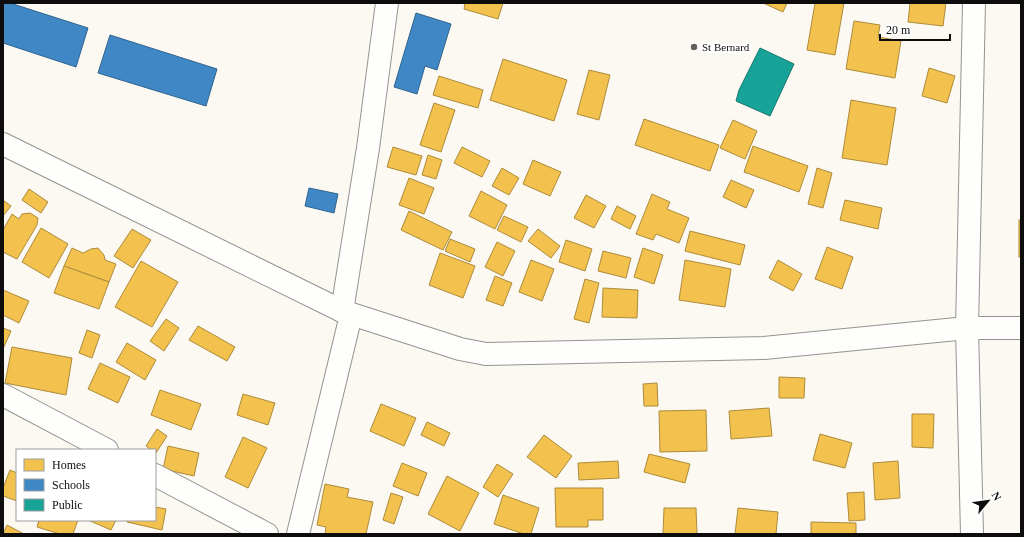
<svg xmlns="http://www.w3.org/2000/svg" width="1024" height="537" font-family="Georgia,serif">
<rect width="100%" height="100%" fill="#fbf9f2"/>
<!-- homes -->
<g fill="#f2c14e" stroke="#ad8b3a">
<path d="M465,3H503L498,19L464,9Z"/>
<path d="M763,3H787L783,12Z"/>
<path d="M815,3H844L835,55L807,50Z"/>
<path d="M910,3H946L943,26L908,22Z"/>
<path d="M854,21L880,25L878,37L901,41L895,78L846,69Z"/>
<path d="M503,59L567,80L554,121L490,100Z"/>
<path d="M929,68L955,76L947,103L922,96Z"/>
<path d="M589,70L610,75L599,120L577,114Z"/>
<path d="M439,76L483,90L478,108L433,95Z"/>
<path d="M851,100L896,108L887,165L842,158Z"/>
<path d="M434,103L455,110L441,152L420,145Z"/>
<path d="M644,119L719,145L710,171L635,145Z"/>
<path d="M733,120L757,131L745,159L720,148Z"/>
<path d="M753,146L808,166L799,192L744,172Z"/>
<path d="M393,147L422,156L416,175L387,167Z"/>
<path d="M462,147L490,161L482,177L454,163Z"/>
<path d="M428,155L442,160L436,179L422,175Z"/>
<path d="M533,160L561,172L550,196L523,184Z"/>
<path d="M502,168L519,178L509,195L492,186Z"/>
<path d="M817,168L832,173L823,208L808,204Z"/>
<path d="M409,178L434,188L424,214L399,205Z"/>
<path d="M731,180L754,190L746,208L723,197Z"/>
<path d="M29,189L48,202L41,213L22,200Z"/>
<path d="M481,191L507,205L495,229L469,216Z"/>
<path d="M652,194L670,202L667,209L689,218L679,243L656,234L653,240L636,234Z"/>
<path d="M586,195L606,206L594,228L574,218Z"/>
<path d="M3,200L11,206L3,216Z"/>
<path d="M845,200L882,208L878,229L840,220Z"/>
<path d="M617,206L636,216L630,229L611,219Z"/>
<path d="M409,211L452,232L443,250L401,230Z"/>
<path d="M30,213L38,218L37,225L17,259L3,252V230L12,214L19,219L22,214Z"/>
<path d="M504,216L528,227L521,242L497,230Z"/>
<rect x="1019" y="220" width="2" height="37"/>
<path d="M41,228L68,244L49,278L22,262Z"/>
<path d="M132,229L151,240L133,268L114,256Z"/>
<path d="M538,229L560,246L551,258L528,241Z"/>
<path d="M690,231L745,245L740,265L685,251Z"/>
<path d="M450,239L475,249L470,262L445,251Z"/>
<path d="M566,240L592,249L585,271L559,262Z"/>
<path d="M497,242L515,251L503,276L485,267Z"/>
<path d="M827,247L853,257L842,289L815,279Z"/>
<path d="M72,248L83,253L91,249L98,248L104,255L105,260L116,264L109,282L64,266Z"/>
<path d="M643,248L663,255L654,284L634,277Z"/>
<path d="M603,251L631,258L626,278L598,271Z"/>
<path d="M440,253L475,266L463,298L429,285Z"/>
<path d="M531,260L554,269L542,301L519,292Z"/>
<path d="M685,260L731,269L725,307L679,300Z"/>
<path d="M778,260L802,274L793,291L769,278Z"/>
<path d="M141,261L178,282L152,327L115,307Z"/>
<path d="M64,266L109,282L99,309L54,293Z"/>
<path d="M495,276L512,283L503,306L486,300Z"/>
<path d="M585,279L599,283L589,323L574,319Z"/>
<path d="M603,288L638,290L637,318L602,317Z"/>
<path d="M3,290L29,301L19,323L3,315Z"/>
<path d="M166,319L179,328L164,351L150,341Z"/>
<path d="M198,326L235,347L227,361L189,340Z"/>
<path d="M3,328L11,331L3,349Z"/>
<path d="M87,330L100,335L92,358L79,353Z"/>
<path d="M127,343L156,360L145,380L116,362Z"/>
<path d="M12,347L72,358L66,395L5,383Z"/>
<path d="M100,363L130,377L118,403L88,389Z"/>
<path d="M779,377L805,378L804,398H779Z"/>
<path d="M657,383L658,406H644L643,384Z"/>
<path d="M160,390L201,404L191,430L151,415Z"/>
<path d="M243,394L275,403L268,425L237,415Z"/>
<path d="M381,404L416,418L404,446L370,431Z"/>
<path d="M769,408L772,436L731,439L729,411Z"/>
<path d="M706,410L707,451L660,452L659,411Z"/>
<path d="M912,414H934L933,448L912,447Z"/>
<path d="M427,422L450,433L444,446L421,435Z"/>
<path d="M157,429L167,436L156,453L155,450H151L146,446Z"/>
<path d="M820,434L852,443L845,468L813,460Z"/>
<path d="M544,435L572,456L556,478L527,457Z"/>
<path d="M243,437L267,448L248,488L225,477Z"/>
<path d="M168,446L199,453L194,476L163,469Z"/>
<path d="M649,454L690,464L685,483L644,472Z"/>
<path d="M618,461L619,478L579,480L578,463Z"/>
<path d="M898,461L900,498L875,500L873,463Z"/>
<path d="M402,463L427,473L418,496L393,486Z"/>
<path d="M497,464L513,474L498,497L483,487Z"/>
<path d="M10,470L17,473V501L3,496V488Z"/>
<path d="M447,476L479,493L460,531L428,514Z"/>
<path d="M325,484L349,489L347,497L373,502L366,534H325L326,527L317,525Z"/>
<path d="M555,488H603V520H588V527H556Z"/>
<path d="M864,492L865,520L849,521L847,493Z"/>
<path d="M391,493L403,497L394,524L383,520Z"/>
<path d="M503,495L539,508L531,534H524L494,524Z"/>
<path d="M155,507L166,509L162,530L127,522V520H155Z"/>
<path d="M664,508H696L697,534H663Z"/>
<path d="M738,508L778,512L776,534H735Z"/>
<path d="M39,520H78L73,534H60L37,527Z"/>
<path d="M88,520H116L111,530Z"/>
<path d="M811,522L856,523V534H811Z"/>
<path d="M7,525L24,534H3Z"/>
</g>
<!-- schools -->
<g fill="#3f88c5" stroke="#30638e">
<path d="M3,3H10L88,28L76,67L3,43Z"/>
<path d="M416,13L451,24L437,70L425,66L417,94L394,87Z"/>
<path d="M110,35L217,69L206,106L98,73Z"/>
<path d="M309,188L338,194L334,213L305,206Z"/>
</g>
<!-- public -->
<path fill="#17a398" stroke="#14766e" d="M760,48L794,64L770,116L736,101L739,90Z"/>
<g fill="none" stroke-linecap="round" stroke-linejoin="round">
<defs>
<g id="minor">
<path d="M3,144L342,311L460,349L486,354L764,348L967,328H1021"/>
<path d="M342,311L368,148L387,3"/>
<path d="M3,395L107,450"/>
<path d="M155,475L267,534"/>
<path d="M298,534L351,315"/>
<path d="M972,534L967,328L974,3"/>
</g>
</defs>
<!-- minor casing -->
<use href="#minor" stroke="#949390" stroke-width="24"/>
<!-- minor -->
<use href="#minor" stroke="#fefefd" stroke-width="22"/>
</g>
<!-- markers -->
<circle fill="#60605d" stroke="#fff" stroke-width="1.5" cx="694" cy="47" r="4"/>
<g text-anchor="middle" dominant-baseline="central" stroke-width="4" stroke-linejoin="round" paint-order="stroke">
<!-- poi labels -->
<g font-size="11" fill="#0d0d0d" stroke="#fff" text-anchor="start">
<text x="702" y="47">St Bernard</text>
</g>
</g>
<!-- border -->
<rect width="1024" height="537" fill="none" stroke="#0d0d0d" stroke-width="8"/>
<!-- legend -->
<rect x="16" y="449" width="140" height="72" fill="#ffffff" stroke="#9e9e9e"/>
<rect x="24" y="459" width="20" height="12" fill="#f2c14e" stroke="#9e9e9e"/>
<text x="52" y="469" font-size="12" fill="#0d0d0d">Homes</text>
<rect x="24" y="479" width="20" height="12" fill="#3f88c5" stroke="#9e9e9e"/>
<text x="52" y="489" font-size="12" fill="#0d0d0d">Schools</text>
<rect x="24" y="499" width="20" height="12" fill="#17a398" stroke="#9e9e9e"/>
<text x="52" y="509" font-size="12" fill="#0d0d0d">Public</text>
<!-- north arrow -->
<g transform="translate(988 501) rotate(61)" stroke="#ffffff" stroke-width="3" paint-order="stroke">
<path d="M0-3L7 15L0 10L-7 15Z" fill="#0d0d0d"/>
<text y="-6" font-size="11" font-weight="bold" text-anchor="middle" fill="#0d0d0d">N</text>
</g>
<!-- scale -->
<path d="M880 34v6h70v-6" fill="none" stroke="#0d0d0d" stroke-width="2"/>
<text x="886" y="34" font-size="12" fill="#0d0d0d" stroke="#ffffff" stroke-width="3" paint-order="stroke">20 m</text>
</svg>
